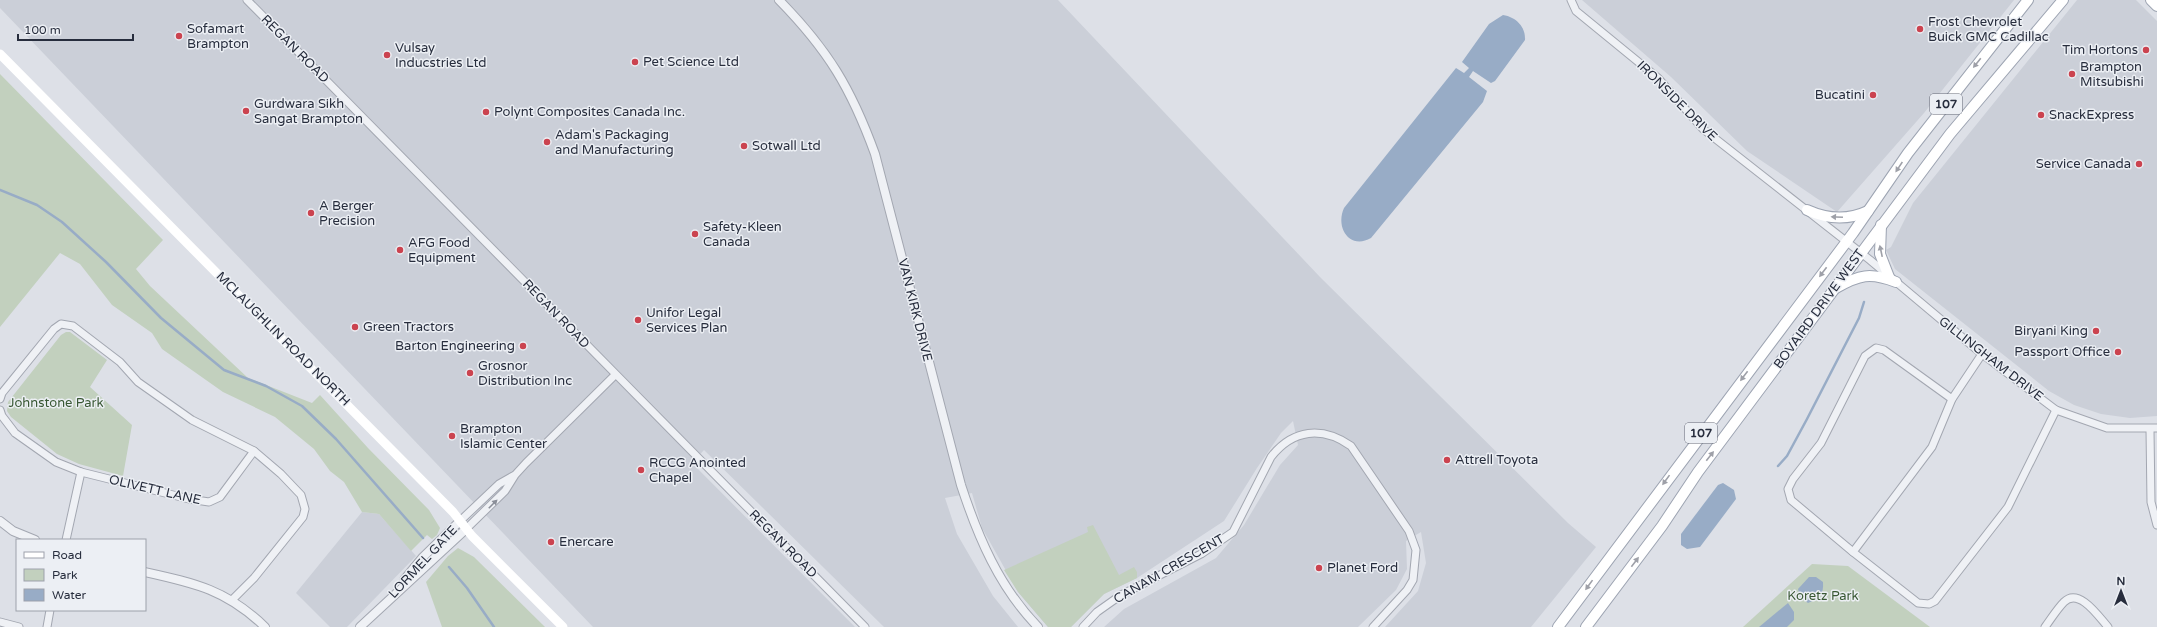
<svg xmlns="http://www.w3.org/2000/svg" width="2157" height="627" font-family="'Varela Round',sans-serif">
<rect width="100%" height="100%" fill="#dde0e7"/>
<!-- built -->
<g fill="#cbcfd8">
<path d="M0,0H1058L1320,277L1568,523L1596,547L1531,627H1385L1418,591L1426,563L1421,532L1406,541L1407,569L1396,590L1358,627H1104L1124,609L1216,558L1244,525L1280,465L1298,445L1293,421L1281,433L1257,468L1224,521L1137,578L1104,594L1071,627H1048L1018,592L982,528L972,493L945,498L957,534L993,596L1018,627H884L704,450L692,463L855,627H593L0,8Z"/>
<path d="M1582,0H2014L1924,113L1837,212L1747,151L1671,77Z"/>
<path d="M2077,0H2136L2157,21V416L2130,418L2101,414L2074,405L2049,391L1895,269L1886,250L1891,247L1913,203Z"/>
<path d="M362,512L379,514L416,556L347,627H330L296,593Z"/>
</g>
<!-- green -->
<g fill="#c2d0be">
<path d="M0,74L163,240L136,269L150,286L248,378L312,403L320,395L368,448L429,510L440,528L437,535L432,539L427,535L411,551L379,514L362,512L344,482L330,471L314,449L275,417L223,392L162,349L152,333L112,305L80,264L60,253L0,327Z"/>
<path d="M66,332H70L107,360L90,387L132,425L123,476L79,464L57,454L11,417L7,411L8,402L61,335Z"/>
<path d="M1093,525L1119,575L1134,567L1137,572V578L1104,594L1071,627H1048L1018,592L1004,570L1088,532L1087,527Z"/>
<path d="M458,548L474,557L545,627H442L426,582L448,556Z"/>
<path d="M1812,564L1848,566L1930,627H1743Z"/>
</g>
<!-- water -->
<g fill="#98acc6">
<path d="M1503,15C1516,17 1526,27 1525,40L1495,81L1491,83L1473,71L1469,77L1487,91L1483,102L1371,238C1350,250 1335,228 1344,208L1456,68L1464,73L1469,68L1462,62L1489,24Z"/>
<path d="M1723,483L1734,490L1736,499L1700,547L1687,549L1681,545V534L1718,485Z"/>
<path d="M1809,577H1816L1823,582C1824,595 1819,598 1808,603L1800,597L1798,589Z"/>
<path d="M1788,603L1794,612V620L1787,627H1759Z"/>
</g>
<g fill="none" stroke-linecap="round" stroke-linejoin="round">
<!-- stream -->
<g stroke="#98acc6" stroke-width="2.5">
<path d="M0,190L37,205L62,222L106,262L161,318L224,370L266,386L302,406L336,439L423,538"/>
<path d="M1778,466L1787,456L1807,419L1859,318L1864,302"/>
<path d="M449,567L467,588L494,627"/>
</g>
<defs>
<g id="minor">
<path d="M247,0L865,627"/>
<path d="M1571,0L1576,11L1658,78L1703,129L1870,260L1982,354L2056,410L2107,428H2157"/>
<path d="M1982,354L1952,399L1932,447L1853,552L1918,603L1929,604L1935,601L2008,507L2056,410"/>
<path d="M0,399L2,393L54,329L61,324L73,326L120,362L138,382L192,420L254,451L281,474L301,495L305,509L303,517L254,578L232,600"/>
<path d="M0,410L2,416L15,433L56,462L81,472L189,499L209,502L220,497L254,451"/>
<path d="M2150,430L2151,502L2157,525"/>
<path d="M460,521L499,484L513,476"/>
<path d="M466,529L505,491L515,475L526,463L615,375"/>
<path d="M66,540L81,472"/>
<path d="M1853,552L1791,500L1788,489L1793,479L1821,443L1865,356L1876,348L1884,350L1952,399"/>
<path d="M0,622L19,627"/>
<path d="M47,627L50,610"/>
<path d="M1083,627L1097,612L1121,595L1201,554L1233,532L1271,457C1293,429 1322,426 1351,446L1409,531L1416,550L1413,580L1407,590L1373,627"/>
<path d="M2045,627C2051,619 2057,609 2064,602C2079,587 2099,617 2108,627"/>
</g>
<g id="tertiary">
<path d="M779,0C828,50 851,88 875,154L961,485C978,537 999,587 1038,627"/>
<path d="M0,521L13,531L35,540"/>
<path d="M145,572C195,583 227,590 265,627"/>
<path d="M404,580L423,557L460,521"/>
<path d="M360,627L466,529"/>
</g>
<g id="primary">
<path d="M2151,0L2157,6"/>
<path d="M1807,210C1827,219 1847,221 1868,211"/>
<path d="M1881,225L1880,254L1889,277"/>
<path d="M1836,288C1859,275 1870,272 1896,282"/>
<path d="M1558,627L1853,233L1908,153L2028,0"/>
<path d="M1586,627L1662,526L1698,472L1950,134L2063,0"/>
</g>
</defs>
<!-- minor casing -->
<use href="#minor" stroke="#a3a7b1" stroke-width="9"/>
<!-- tertiary casing -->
<use href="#tertiary" stroke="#a3a7b1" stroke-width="10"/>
<!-- primary casing -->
<use href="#primary" stroke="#9da4b2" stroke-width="12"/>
<!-- minor -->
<use href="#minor" stroke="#eff1f5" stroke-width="7"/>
<!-- tertiary -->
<use href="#tertiary" stroke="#eff1f5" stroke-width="8"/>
<!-- secondary -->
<path stroke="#fff" stroke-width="9" d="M0,54L453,512L472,536L563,627"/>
<!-- primary -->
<use href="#primary" stroke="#fff" stroke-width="10"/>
</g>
<!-- one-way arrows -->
<defs><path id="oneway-solid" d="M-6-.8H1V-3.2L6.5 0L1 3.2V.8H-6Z"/></defs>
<g fill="#9ea0a8">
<use href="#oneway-solid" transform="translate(1977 63) rotate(129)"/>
<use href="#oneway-solid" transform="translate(1899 167) rotate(124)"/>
<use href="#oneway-solid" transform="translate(1837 217) rotate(-177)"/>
<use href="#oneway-solid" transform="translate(1881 251) rotate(-102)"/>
<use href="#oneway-solid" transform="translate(1823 272) rotate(127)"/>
<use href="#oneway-solid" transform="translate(1744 376) rotate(127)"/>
<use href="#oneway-solid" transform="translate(1710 456) rotate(-52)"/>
<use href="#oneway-solid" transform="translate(1666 480) rotate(126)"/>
<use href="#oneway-solid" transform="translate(1635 562) rotate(-53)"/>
<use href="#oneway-solid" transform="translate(1589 585) rotate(126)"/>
</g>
<use fill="#8b8f99" href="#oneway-solid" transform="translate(493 504) rotate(-45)"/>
<!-- markers -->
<g fill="#cb434f" stroke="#eceff4" stroke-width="1.5">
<circle cx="1920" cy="29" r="4"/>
<circle cx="179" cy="36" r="4"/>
<circle cx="2146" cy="50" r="4"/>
<circle cx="387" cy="55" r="4"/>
<circle cx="635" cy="62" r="4"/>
<circle cx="2072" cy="74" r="4"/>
<circle cx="1873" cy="95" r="4"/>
<circle cx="246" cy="111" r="4"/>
<circle cx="486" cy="112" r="4"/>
<circle cx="2041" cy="115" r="4"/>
<circle cx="547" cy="142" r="4"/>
<circle cx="744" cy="146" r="4"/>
<circle cx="2139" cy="164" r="4"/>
<circle cx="311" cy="213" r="4"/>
<circle cx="695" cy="234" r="4"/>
<circle cx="400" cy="250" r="4"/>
<circle cx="638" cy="320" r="4"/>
<circle cx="355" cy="327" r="4"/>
<circle cx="2096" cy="331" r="4"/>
<circle cx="523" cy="346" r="4"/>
<circle cx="2118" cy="352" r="4"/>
<circle cx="470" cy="373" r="4"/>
<circle cx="452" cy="436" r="4"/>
<circle cx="1447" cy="460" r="4"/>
<circle cx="641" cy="470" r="4"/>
<circle cx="551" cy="542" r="4"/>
<circle cx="1319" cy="568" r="4"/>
</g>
<g text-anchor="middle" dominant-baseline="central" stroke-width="3" stroke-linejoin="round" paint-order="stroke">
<!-- shield labels -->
<g fill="#eceff4" stroke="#626774" stroke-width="1">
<rect x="1930" y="94" width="32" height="20" rx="3"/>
<rect x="1685" y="423" width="32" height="20" rx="3"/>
</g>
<g font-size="12" font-weight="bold" fill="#272d3d">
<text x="1946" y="104">107</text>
<text x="1701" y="433">107</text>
</g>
<!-- poi labels -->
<g font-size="13" fill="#272d3d" stroke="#eceff4" text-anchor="start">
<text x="1928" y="22">Frost Chevrolet<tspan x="1928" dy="15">Buick GMC Cadillac</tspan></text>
<text x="187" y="29">Sofamart<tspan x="187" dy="15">Brampton</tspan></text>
<text x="395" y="48">Vulsay<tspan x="395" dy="15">Inducstries Ltd</tspan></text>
<text x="2138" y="50" text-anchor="end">Tim Hortons</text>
<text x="643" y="62">Pet Science Ltd</text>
<text x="2080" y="67">Brampton<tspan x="2080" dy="15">Mitsubishi</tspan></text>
<text x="1865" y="95" text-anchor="end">Bucatini</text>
<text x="254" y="104">Gurdwara Sikh<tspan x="254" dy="15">Sangat Brampton</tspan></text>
<text x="494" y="112">Polynt Composites Canada Inc.</text>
<text x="2049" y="115">SnackExpress</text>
<text x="555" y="135">Adam's Packaging<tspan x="555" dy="15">and Manufacturing</tspan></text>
<text x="752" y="146">Sotwall Ltd</text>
<text x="2131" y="164" text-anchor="end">Service Canada</text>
<text x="319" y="206">A Berger<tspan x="319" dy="15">Precision</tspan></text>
<text x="703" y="227">Safety-Kleen<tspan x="703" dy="15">Canada</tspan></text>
<text x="408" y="243">AFG Food<tspan x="408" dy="15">Equipment</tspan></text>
<text x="646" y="313">Unifor Legal<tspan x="646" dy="15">Services Plan</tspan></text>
<text x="363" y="327">Green Tractors</text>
<text x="2088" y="331" text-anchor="end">Biryani King</text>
<text x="515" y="346" text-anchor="end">Barton Engineering</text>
<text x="2110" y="352" text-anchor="end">Passport Office</text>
<text x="478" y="366">Grosnor<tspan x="478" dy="15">Distribution Inc</tspan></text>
<text x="460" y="429">Brampton<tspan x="460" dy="15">Islamic Center</tspan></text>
<text x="1455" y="460">Attrell Toyota</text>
<text x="649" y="463">RCCG Anointed<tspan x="649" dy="15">Chapel</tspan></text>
<text x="559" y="542">Enercare</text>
<text x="1327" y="568">Planet Ford</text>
</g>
<!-- street labels -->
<g font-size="13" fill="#272d3d" stroke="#eceff4">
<text transform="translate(295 49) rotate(45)">REGAN ROAD</text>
<text transform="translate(1677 101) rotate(45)">IRONSIDE DRIVE</text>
<text transform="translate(1819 309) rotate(-54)">BOVAIRD DRIVE WEST</text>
<text transform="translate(915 310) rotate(76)">VAN KIRK DRIVE</text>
<text transform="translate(556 314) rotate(46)">REGAN ROAD</text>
<text transform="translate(283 339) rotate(45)">MCLAUGHLIN ROAD NORTH</text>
<text transform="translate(1991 359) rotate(38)">GILLINGHAM DRIVE</text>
<text transform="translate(155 490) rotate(13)">OLIVETT LANE</text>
<text transform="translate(783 544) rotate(45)">REGAN ROAD</text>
<text transform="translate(423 562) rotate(-47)">LORMEL GATE</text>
<text transform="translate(1169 569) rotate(-30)">CANAM CRESCENT</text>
</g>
<!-- park labels -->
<g font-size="13" fill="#395834" stroke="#eceff4">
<text x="56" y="403">Johnstone Park</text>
<text x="1823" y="596">Koretz Park</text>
</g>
</g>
<!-- legend -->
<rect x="16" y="539" width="130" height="72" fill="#eceff4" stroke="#9da1ab"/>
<rect x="24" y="552" width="20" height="6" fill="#ffffff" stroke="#9da1ab"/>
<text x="52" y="559" font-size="12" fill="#272d3d">Road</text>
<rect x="24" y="569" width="20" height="12" fill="#c2d0be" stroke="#9da1ab"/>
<text x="52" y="579" font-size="12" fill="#272d3d">Park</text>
<rect x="24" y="589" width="20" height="12" fill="#98acc6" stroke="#9da1ab"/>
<text x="52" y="599" font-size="12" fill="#272d3d">Water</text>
<!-- north arrow -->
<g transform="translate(2121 591)" stroke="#eceff4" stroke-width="3" paint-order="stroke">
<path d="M0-3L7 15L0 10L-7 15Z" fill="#272d3d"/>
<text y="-6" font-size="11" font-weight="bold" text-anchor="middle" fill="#272d3d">N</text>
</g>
<!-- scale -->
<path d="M18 34v6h115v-6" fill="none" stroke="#272d3d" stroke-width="2"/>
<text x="24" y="34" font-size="12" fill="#272d3d" stroke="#eceff4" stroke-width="3" paint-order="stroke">100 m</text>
</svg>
